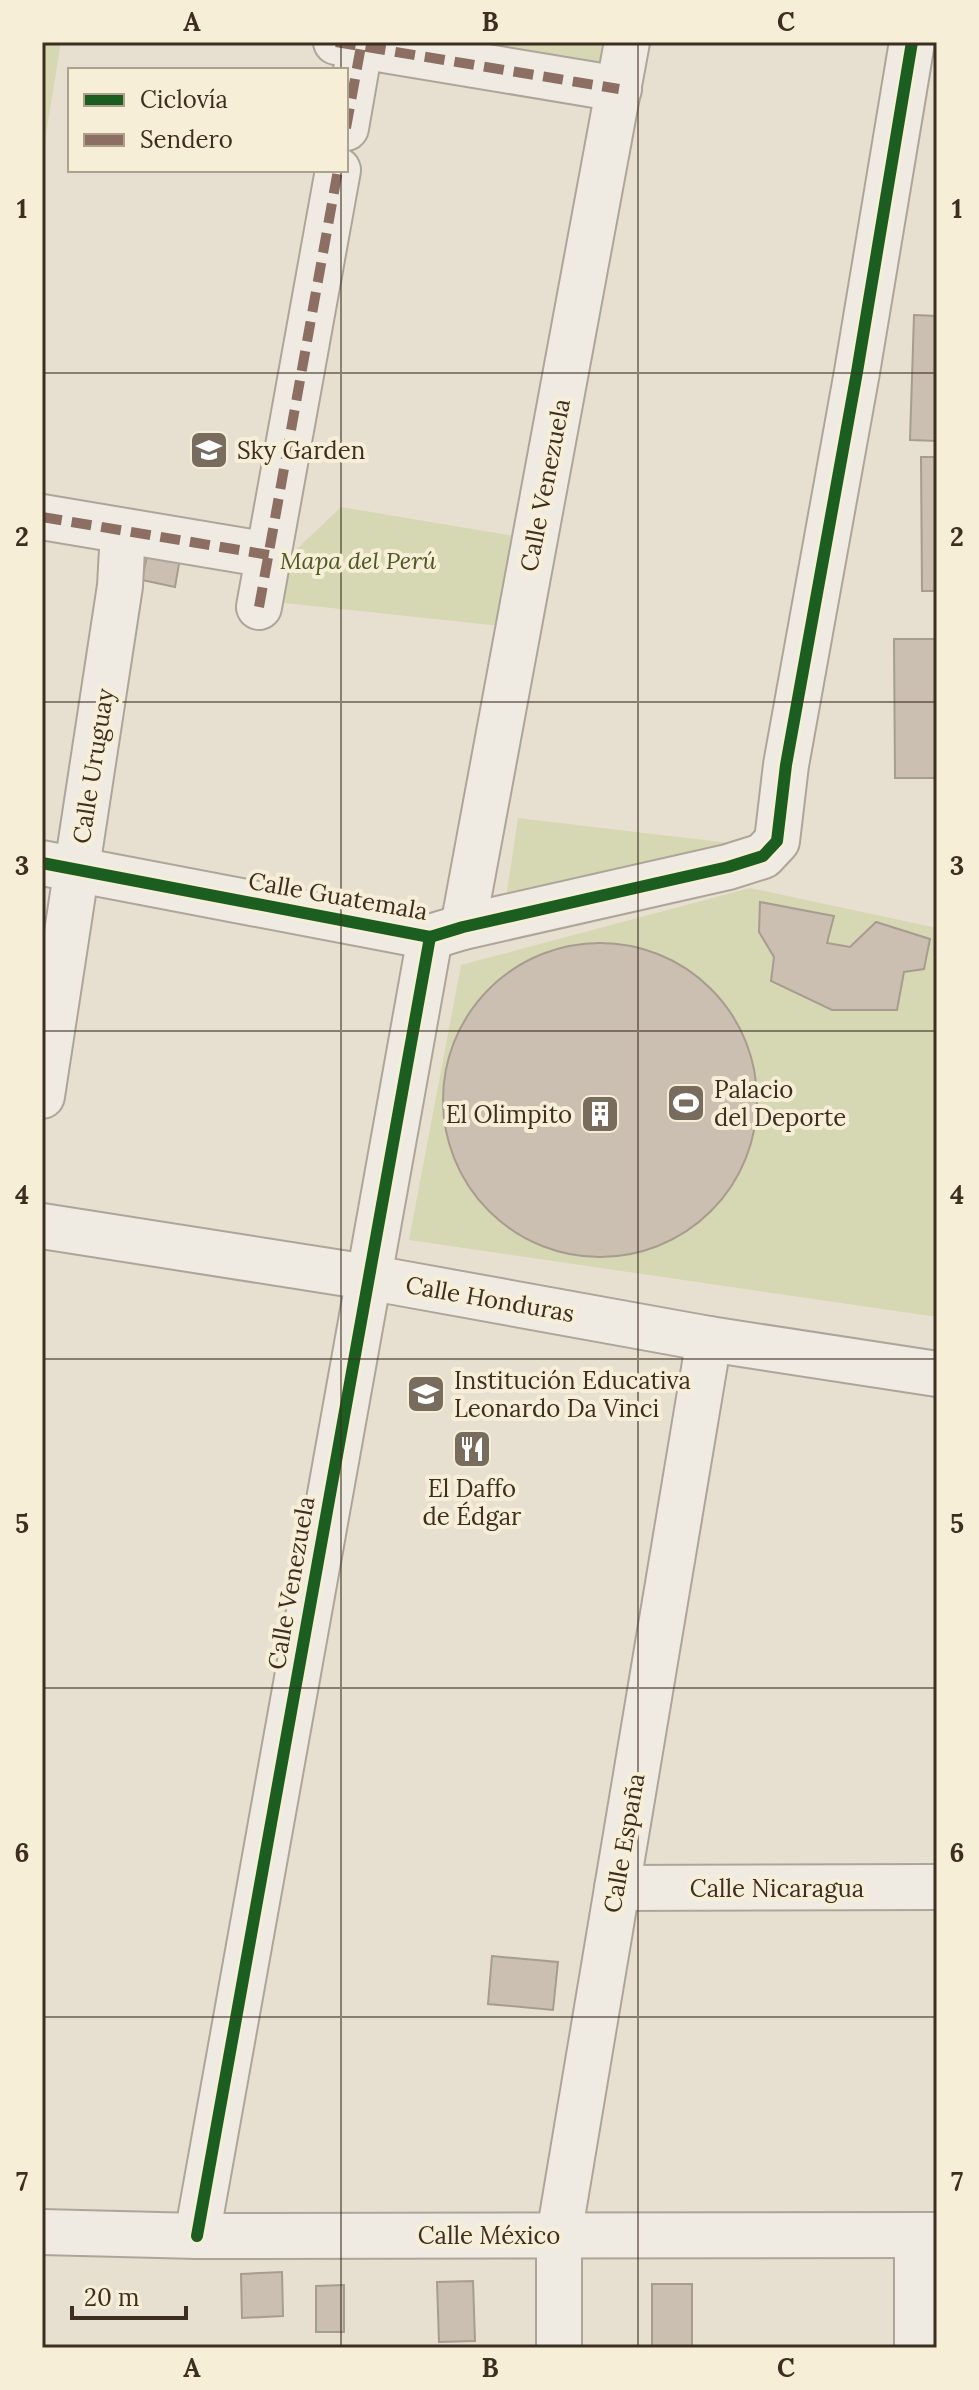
<svg xmlns="http://www.w3.org/2000/svg" width="979" height="2390" font-family="Lora,serif">
<rect width="100%" height="100%" fill="#e7e0d1"/>
<!-- green -->
<g fill="#d6d7b3">
<path d="M42,42H61L42,159Z"/>
<path d="M433,42H615L610,72Z"/>
<path d="M341,507L526,538L511,627L275,602L281,564Z"/>
<path d="M518,818L746,845L506,898Z"/>
<path d="M750,888L937,928V1317L409,1240L461,965Z"/>
</g>
<!-- building -->
<g fill="#cbbfb2" stroke="#a89c90" stroke-width="2">
<path d="M914,315L937,316V441L910,440Z"/>
<path d="M921,457H937V591H922Z"/>
<path d="M148,551L180,558L175,587L142,580Z"/>
<path d="M894,639H937V778H895Z"/>
<path d="M760,902L834,916L827,943L850,947L876,922L930,939L924,969L904,972L897,1010H832L771,981L774,957L759,932Z"/>
<circle cx="600" cy="1100" r="157"/>
<path d="M492,1956L558,1962L553,2010L488,2004Z"/>
<path d="M282,2272L283,2316L242,2318L241,2274Z"/>
<path d="M473,2281L475,2341L439,2342L437,2282Z"/>
<rect x="652" y="2284" width="40" height="64"/>
<path d="M344,2285V2332H316V2286Z"/>
</g>
<g fill="none" stroke-linecap="round" stroke-linejoin="round">
<defs>
<g id="minor">
<path d="M336,42L619,89"/>
<path d="M346,128L361,42"/>
<path d="M42,517L269,555"/>
<path d="M259,607L338,170"/>
<path d="M42,863L430,937L463,927L728,867L763,856L777,841L786,765L857,372L912,42"/>
<path d="M463,927L627,42"/>
<path d="M42,1096L120,586L123,531"/>
<path d="M42,1226L367,1277L709,1339L937,1374"/>
<path d="M617,1888L937,1887"/>
<path d="M42,2232L197,2236L937,2235"/>
<path d="M197,2236L430,937"/>
<path d="M559,2348V2235L709,1339"/>
<path d="M917,2348V2235"/>
</g>
</defs>
<!-- minor casing -->
<use href="#minor" stroke="#ada599" stroke-width="48"/>
<!-- minor -->
<use href="#minor" stroke="#efebe3" stroke-width="44"/>
<!-- quiet -->
<g stroke="#8d6e63" stroke-width="10" stroke-dasharray="20 10" stroke-linecap="butt">
<path d="M336,42L619,89"/>
<path d="M346,128L361,46"/>
<path d="M42,517L269,555"/>
<path d="M259,607L338,170"/>
</g>
<defs>
<g id="cycleway">
<path d="M42,863L430,937L463,927L728,867L763,856L777,841L786,765L857,372L912,42"/>
<path d="M197,2236L430,937"/>
</g>
</defs>
<!-- cycleway casing -->
<use href="#cycleway" stroke="#f7eed8" stroke-width="17"/>
<!-- cycleway -->
<use href="#cycleway" stroke="#1b5e20" stroke-width="12"/>
</g>
<!-- grid -->
<path fill="none" stroke="#3d2e20" stroke-width="2" stroke-opacity="0.55" d="M341,42V70M638,42V2348M341,170V2348M42,373H937M42,702H937M42,1031H937M42,1359H937M42,1688H937M42,2017H937"/>
<!-- icons -->
<defs>
<symbol id="school-square" viewBox="-11 -11 22 22"><rect x="-9" y="-9" width="18" height="18" rx="4" fill="#786c5e" stroke="#f7eed8"/><path d="M0-5L7-2L0 1L-7-2ZM-4 1L0 2.5L4 1V4Q0 6-4 4Z" fill="#fff"/></symbol>
<symbol id="stadium-square" viewBox="-11 -11 22 22"><rect x="-9" y="-9" width="18" height="18" rx="4" fill="#786c5e" stroke="#f7eed8"/><path d="M0-5a6.5 5 0 1 0 0 10a6.5 5 0 1 0 0-10ZM-3.5-1.8h7v3.6h-7Z" fill="#fff"/></symbol>
<symbol id="building-square" viewBox="-11 -11 22 22"><rect x="-9" y="-9" width="18" height="18" rx="4" fill="#786c5e" stroke="#f7eed8"/><path d="M-4-6H4V6H1V3H-1V6H-4ZM-2.5-4.3h1.7v1.8h-1.7ZM.8-4.3h1.7v1.8H.8ZM-2.5-1h1.7V.8h-1.7ZM.8-1h1.7V.8H.8Z" fill="#fff"/></symbol>
<symbol id="restaurant-square" viewBox="-11 -11 22 22"><rect x="-9" y="-9" width="18" height="18" rx="4" fill="#786c5e" stroke="#f7eed8"/><path d="M-5-6h1v4h1v-4h1v4h1v-4h1v5L-1.5 .5V6h-2V.5L-5-1ZM5-6V6H3V1.5H1.5Q1.5-4 5-6Z" fill="#fff"/></symbol>
</defs>
<g fill-rule="evenodd">
<use href="#school-square" x="187" y="428" width="44" height="44"/>
<use href="#stadium-square" x="664" y="1081" width="44" height="44"/>
<use href="#building-square" x="578" y="1092" width="44" height="44"/>
<use href="#school-square" x="404" y="1372" width="44" height="44"/>
<use href="#restaurant-square" x="450" y="1427" width="44" height="44"/>
</g>
<g text-anchor="middle" dominant-baseline="central" stroke-width="8" stroke-linejoin="round" paint-order="stroke">
<!-- poi labels -->
<g font-size="24" fill="#3d2e20" stroke="#f7eed8" text-anchor="start">
<text x="237" y="450">Sky Garden</text>
<text x="714" y="1089">Palacio<tspan x="714" dy="28">del Deporte</tspan></text>
<text x="572" y="1114" text-anchor="end">El Olimpito</text>
<text x="454" y="1380">Institución Educativa<tspan x="454" dy="28">Leonardo Da Vinci</tspan></text>
<text x="472" y="1488" text-anchor="middle">El Daffo<tspan x="472" dy="28">de Édgar</tspan></text>
</g>
<!-- street labels -->
<g font-size="24" fill="#3d2e20" stroke="#f7eed8">
<text transform="translate(545 485) rotate(-79)">Calle Venezuela</text>
<text transform="translate(93 766) rotate(-81)">Calle Uruguay</text>
<text transform="translate(338 896) rotate(10)">Calle Guatemala</text>
<text transform="translate(490 1299) rotate(10)">Calle Honduras</text>
<text transform="translate(291 1583) rotate(-80)">Calle Venezuela</text>
<text transform="translate(624 1843) rotate(-80)">Calle España</text>
<text x="777" y="1888">Calle Nicaragua</text>
<text x="489" y="2235">Calle México</text>
</g>
<!-- park labels -->
<g font-size="24" font-style="italic" fill="#4d5a26" stroke="#f7eed8">
<text x="358" y="560">Mapa del Perú</text>
</g>
</g>
<!-- border -->
<rect width="979" height="2390" fill="none" stroke="#f7eed8" stroke-width="88"/>
<!-- legend -->
<rect x="68" y="68" width="280" height="104" fill="#f7eed8" stroke="#ada18e" stroke-width="2"/>
<rect x="84" y="94" width="40" height="12" fill="#1b5e20" stroke="#ada18e" stroke-width="2"/>
<text x="140" y="108" font-size="24" fill="#3d2e20">Ciclovía</text>
<rect x="84" y="134" width="40" height="12" fill="#8d6e63" stroke="#ada18e" stroke-width="2"/>
<text x="140" y="148" font-size="24" fill="#3d2e20">Sendero</text>
<!-- scale -->
<path d="M72 2306v12h114v-12" fill="none" stroke="#3d2e20" stroke-width="4"/>
<text x="84" y="2306" font-size="24" fill="#3d2e20" stroke="#f7eed8" stroke-width="6" paint-order="stroke">20 m</text>
<rect x="44" y="44" width="891" height="2302" fill="none" stroke="#3d2e20" stroke-width="3"/>
<g font-size="26" text-anchor="middle" font-weight="bold" fill="#3d2e20">
<text x="192" y="31">A</text>
<text x="490" y="31">B</text>
<text x="786" y="31">C</text>
<text x="22" y="218">1</text>
<text x="957" y="218">1</text>
<text x="22" y="546">2</text>
<text x="957" y="546">2</text>
<text x="22" y="875">3</text>
<text x="957" y="875">3</text>
<text x="22" y="1204">4</text>
<text x="957" y="1204">4</text>
<text x="22" y="1533">5</text>
<text x="957" y="1533">5</text>
<text x="22" y="1862">6</text>
<text x="957" y="1862">6</text>
<text x="22" y="2191">7</text>
<text x="957" y="2191">7</text>
<text x="192" y="2377">A</text>
<text x="490" y="2377">B</text>
<text x="786" y="2377">C</text>
</g>
</svg>
